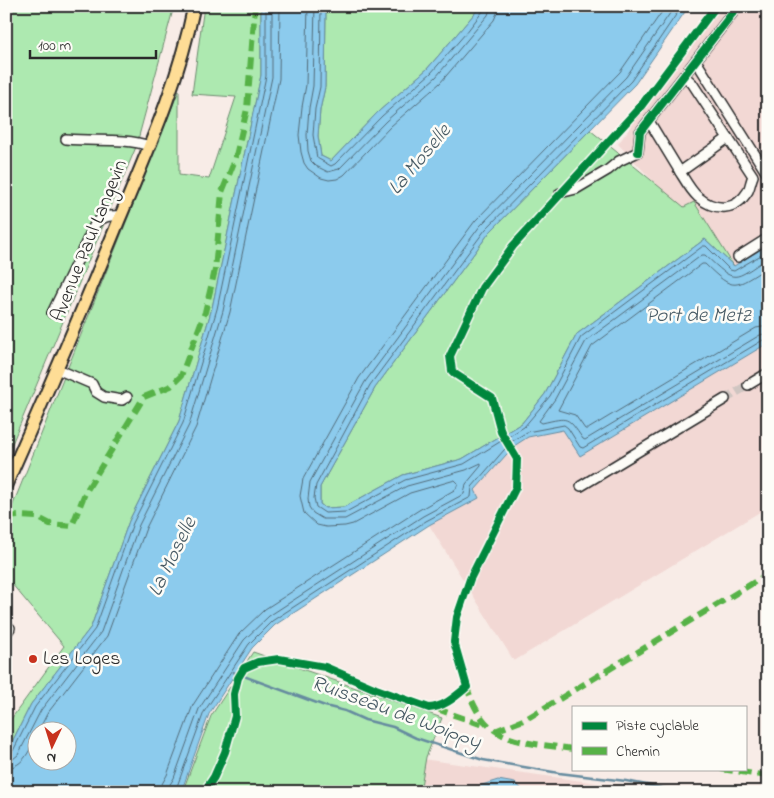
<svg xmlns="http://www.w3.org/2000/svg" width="774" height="798" font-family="'Indie Flower',sans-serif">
<rect width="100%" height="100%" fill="#f8ece7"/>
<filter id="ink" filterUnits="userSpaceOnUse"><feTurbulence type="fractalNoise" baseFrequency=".02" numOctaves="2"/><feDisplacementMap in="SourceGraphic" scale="10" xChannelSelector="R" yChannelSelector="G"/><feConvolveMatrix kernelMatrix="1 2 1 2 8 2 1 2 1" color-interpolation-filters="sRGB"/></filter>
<g filter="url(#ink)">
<!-- built -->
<g fill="#f2d8d4">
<path d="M721,6H768V507L514,661L429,525L403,475L703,234L618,144Z"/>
<path d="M422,759L662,792H418Z"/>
</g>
<!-- green -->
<g fill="#ade9b0" stroke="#6c8a6e">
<path d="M6,6H174L136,147L6,458Z"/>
<path d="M204,6H261V75L212,308L179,421L129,521L91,627L31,704L6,754V726L64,646L6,577V522L179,90V175L209,179L236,97L192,94Z"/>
<path d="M326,6H481L427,69L378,112L331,161L321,156L318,136L320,110L325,87Z"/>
<path d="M590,130L684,207L694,202L734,266L705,239L577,334L545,394L522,423L462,459L403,475L344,507L325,508L320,504V487L375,388L489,233Z"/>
<path d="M253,652L442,718L426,757L420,792H181L185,785L211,716Z"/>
</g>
<!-- water -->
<g fill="#8ccbed" stroke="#658b9f" fill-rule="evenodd">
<path d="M261,6H326L325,87L320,110L318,136L321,156L331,161L378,112L427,69L481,6H689L635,84L489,233L375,388L320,487V504L325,508L344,507L403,475L462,459L522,423L545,394L577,334L705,239L734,266L768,245V343L580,456L563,430L528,437L514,446L475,490L479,498L429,525L275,625L252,648L209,714L184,784L178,792H6V754L31,704L91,627L129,521L179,421L212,308L261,75ZM68,730V760H38V730Z"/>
<path d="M498,780L515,783L525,792H474L482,785Z"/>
</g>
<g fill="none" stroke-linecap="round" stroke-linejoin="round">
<!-- shore -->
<g stroke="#526b79" stroke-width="1">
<path d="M308,6L306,85L302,107L299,135L301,152L304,163L308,169L321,178L329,180L337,179L344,175L391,126L440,83L494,20L497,13L498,6"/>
<path d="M315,6L313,86L309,108L307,135L308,151L311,161L316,166L328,172L339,169L386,121L436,77L488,15L491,6"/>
<path d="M321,6L320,87L315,109L313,135L317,158L331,166L335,164L382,116L431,73L466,33L483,11L484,6"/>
<path d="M682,6L631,81L485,230L370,385L316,485L314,498L316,507L325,513L346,512L405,480L464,464L524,427L550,396L581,337L703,246H706L730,270L734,271L768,251"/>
<path d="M768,258C732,281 737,285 705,255H702L586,341L555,399L539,421L542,423C569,417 567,416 583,439L585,440L760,335L768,333"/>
<path d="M768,267C734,288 735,293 705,264H702L592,346L558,410L575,415L585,429H588L756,328L768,326"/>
<path d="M39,730L47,714L107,636L146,528L196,427L230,312L279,79L280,6"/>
<path d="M6,754L13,751L35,707L95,629L133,523L183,423L217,309L266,76V6"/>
<path d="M6,761L13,759L18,755L41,710L101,632L139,525L189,425L223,311L272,77V6"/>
<path d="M6,768C25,767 30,748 38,733"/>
<path d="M161,792L162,784L167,775L193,705L239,634L265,609L419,510L456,489L458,483L455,480L410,493L353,524L345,526L326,527L317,525L304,513L300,496L303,479L359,378L475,221L620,72L666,6"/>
<path d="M168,792L169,786L174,778L199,709L244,640L269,616L423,516L464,494L466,484L481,466V463L466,470L407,486L345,519H323L313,513L309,507L308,499L310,482L365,382L480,226L626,77L675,6"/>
<path d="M175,792L204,712L249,644L272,621L426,521L471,497L472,487L511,442L527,432L564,425L568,428L580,447L583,448L763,340L768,339"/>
</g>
<!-- stream -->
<path stroke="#658b9f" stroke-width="2.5" d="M233,672L325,706L345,711L365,720L393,727L416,738L483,760L559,773L626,781L672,790L696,792"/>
<!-- minor-tunnel -->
<path stroke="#cfc5c1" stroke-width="9" stroke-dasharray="9 4.5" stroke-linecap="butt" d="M725,399L748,385"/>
<defs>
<g id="minor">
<path d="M696,61L768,175"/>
<path d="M649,121L680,172L728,138L692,83L684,76"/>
<path d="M66,139C94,142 123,137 150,146"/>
<path d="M680,172C685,180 691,191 698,197C716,212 736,211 748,191C750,187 751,180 753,176L728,138"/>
<path d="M560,193L576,189L608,170L619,161L638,152L640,132L738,6"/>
<path d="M738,257L768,238"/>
<path d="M52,313L95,224C103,216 110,215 121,216"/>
<path d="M57,369L92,384L96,392L104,397L122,400L127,397"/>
<path d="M748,385L768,373"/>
<path d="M581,486L725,399"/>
<path d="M6,626L10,628L6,634"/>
</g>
<path id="major" d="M6,485C45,397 83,309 119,220C148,150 179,81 194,6"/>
</defs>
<!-- minor casing -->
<use href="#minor" stroke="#2b2b2b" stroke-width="12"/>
<!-- major casing -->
<use href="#major" stroke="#2b2b2b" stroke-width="15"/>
<!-- minor -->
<use href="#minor" stroke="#fdfcf7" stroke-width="9"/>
<!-- major -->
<use href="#major" stroke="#fedd96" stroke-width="11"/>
<!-- quiet -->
<g stroke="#56b246" stroke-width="6" stroke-dasharray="12 6" stroke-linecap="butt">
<path d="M6,517L19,516L37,517L50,524L72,526L85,493L144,397L171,386L181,376L205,312L215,270L222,192L235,160L247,109L255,6"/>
<path d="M466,684C484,745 518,741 573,749"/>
<path d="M437,707L440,710L477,723L486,725"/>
<path d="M495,731L526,719L768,574"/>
<path d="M721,769L768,776"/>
</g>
<defs>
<g id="cycleway">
<path d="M638,152L640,132L738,6"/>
<path d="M204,792L214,777L225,752L235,716L234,694L238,678L244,668L258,662L279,659L325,667L376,689L429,708C444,707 455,697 467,687L454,642L457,617L470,579L516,487L517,459L501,432L492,398L455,374L452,371L450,356L482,288L513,246L641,106L716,6"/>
</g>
</defs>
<!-- cycleway casing -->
<use href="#cycleway" stroke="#fdfcf7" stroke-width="11"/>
<!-- cycleway -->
<use href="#cycleway" stroke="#00873e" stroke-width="8"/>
</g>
</g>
<!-- markers -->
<circle fill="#c8321e" stroke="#fdfcf7" stroke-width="2" cx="33" cy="659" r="5"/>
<g text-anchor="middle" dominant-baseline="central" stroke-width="5" stroke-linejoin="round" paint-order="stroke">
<!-- street labels -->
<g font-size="20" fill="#2b2b2b" stroke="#fdfcf7">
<text transform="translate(90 241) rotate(-68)">Avenue Paul Langevin</text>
</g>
<!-- poi labels -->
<g font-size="20" fill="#2b2b2b" stroke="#fdfcf7" text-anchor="start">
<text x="43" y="659">Les Loges</text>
</g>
<!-- water labels -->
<g font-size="21" font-style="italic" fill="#485b65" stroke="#fdfcf7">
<text transform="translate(420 160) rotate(-50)">La Moselle</text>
<text x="698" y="316">Port de Metz</text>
<text transform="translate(173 557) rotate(-64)">La Moselle</text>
<text transform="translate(396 713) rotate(20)">Ruisseau de Woippy</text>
</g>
</g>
<!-- margin -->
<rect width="774" height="798" fill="none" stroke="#fdfcf7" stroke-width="25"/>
<rect x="12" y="12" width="749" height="773" fill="none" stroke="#2b2b2b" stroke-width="2" filter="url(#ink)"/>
<!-- legend -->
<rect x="572" y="706" width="175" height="65" fill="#fdfcf7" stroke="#a9a8a5"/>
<rect x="582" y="722" width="25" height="8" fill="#00873e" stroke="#a9a8a5"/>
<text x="616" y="730" font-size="15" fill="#2b2b2b">Piste cyclable</text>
<rect x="582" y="747" width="25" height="8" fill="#56b246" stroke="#a9a8a5"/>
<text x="616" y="756" font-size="15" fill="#2b2b2b">Chemin</text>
<!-- north arrow -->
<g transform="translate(52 746) rotate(184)"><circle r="24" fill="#fdfcf7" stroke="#a9a8a5"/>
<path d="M0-4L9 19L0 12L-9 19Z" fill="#c8321e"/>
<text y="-8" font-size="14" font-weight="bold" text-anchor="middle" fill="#2b2b2b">N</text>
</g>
<!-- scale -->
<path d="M30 50v8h126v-8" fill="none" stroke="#2b2b2b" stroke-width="2.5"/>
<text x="38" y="50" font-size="15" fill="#2b2b2b" stroke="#fdfcf7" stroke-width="4" paint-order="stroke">100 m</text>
</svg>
